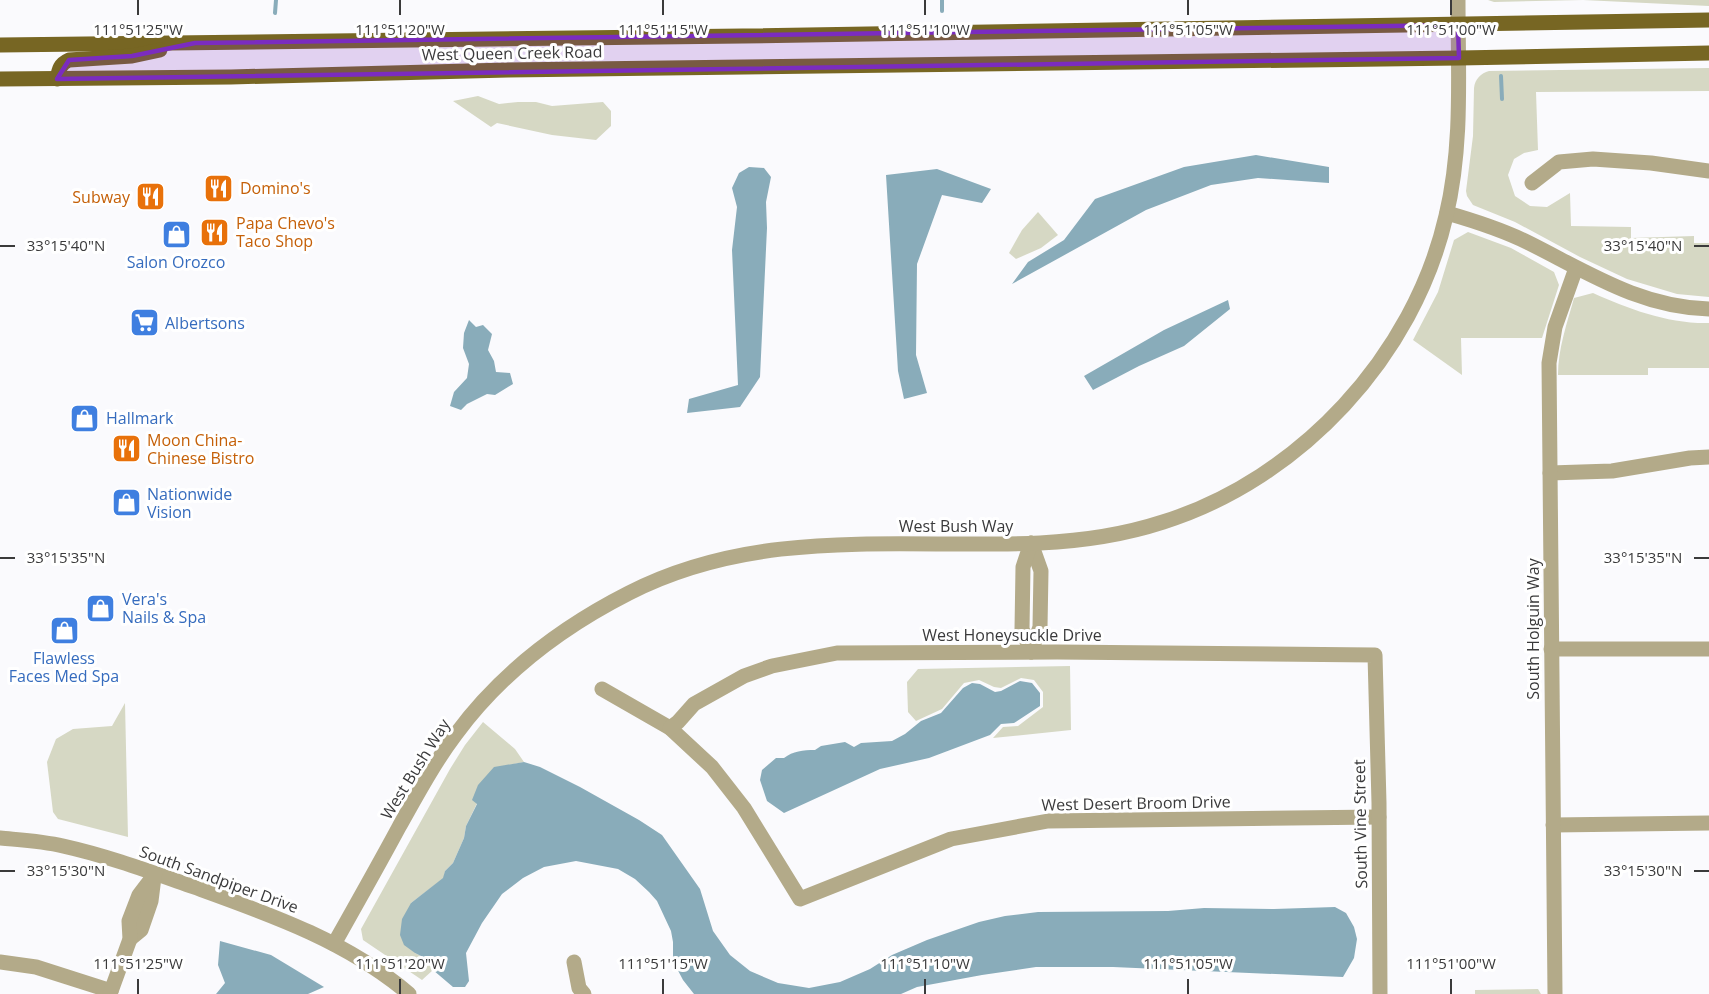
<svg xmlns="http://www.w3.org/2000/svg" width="1709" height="994" font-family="'Open Sans',sans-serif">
<rect width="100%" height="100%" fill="#fafafd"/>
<!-- green -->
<g fill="#d6d8c4">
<path d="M1488,0H1709V6L1583,0L1494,2Z"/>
<path d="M1709,68V91L1536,92L1538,150L1524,153L1514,159L1508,175L1515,196L1530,206L1547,207L1570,193L1571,226L1631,227V238L1694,236V243H1709V297L1677,294L1627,279L1580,257L1515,222L1473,205L1467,196L1466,191L1473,136L1474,88C1475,79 1481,73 1489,71Z"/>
<path d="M478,96L499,104L518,102H536L552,106L603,102L611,111V126L596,140L552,135L497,123L491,127L453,101Z"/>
<path d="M1038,212L1058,235L1041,248L1016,259L1009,253L1022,230Z"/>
<path d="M1468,232L1511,248L1554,272L1559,285L1542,338H1461L1462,375L1413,340L1438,292L1454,240Z"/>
<path d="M1593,293C1629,309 1668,324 1709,323V368H1648V375H1558C1558,349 1567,323 1574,298Z"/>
<path d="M1070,666L1071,730L993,738L1003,727L1018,726L1043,707V692L1034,680L1021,678L1001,688L994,687L979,680L964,683L942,709L916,721L908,712L907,682L918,669Z"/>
<path d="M125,703L128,837L58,819L53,812L47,762L56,739L73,729L112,726Z"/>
<path d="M483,722L515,749L524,762L494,768L466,826L464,838L453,863L445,871L444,878L411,903L415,953L425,958L433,970L422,980L363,940L361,929L450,769L465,745Z"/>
<path d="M1538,989L1541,994H1475V990Z"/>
</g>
<!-- water -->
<g fill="#89acba">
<path d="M1256,155L1329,167V183L1258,178L1211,185L1146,210L1012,284L1028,262L1064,240L1095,199L1184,167Z"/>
<path d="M749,167L764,168L771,177L766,202L767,228L760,377L740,407L687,413L689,399L738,385L732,250L737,207L732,188L739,173Z"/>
<path d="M937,169L991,189L982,203L942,195L917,264L916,355L927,393L904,399L898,371L886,175Z"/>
<path d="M1228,300L1230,309L1184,346L1139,366L1093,390L1084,376L1164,330Z"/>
<path d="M469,320L476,327L483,325L492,334L488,350L494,361L496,372L510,373L513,384L495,395L487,394L467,404L461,410L450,406L454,392L467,378L469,364L463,348L464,333Z"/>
<path d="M1020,681L1032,683L1040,693V706L1014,723L1001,724L990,735L929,758L880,769L784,813L767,801L760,780L762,770L776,758H784C793,751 803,750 815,750L821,746L845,742L854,747L861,743L892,741L905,734L921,721L941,713L963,688L972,683L980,684L995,692L1001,691Z"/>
<path d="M524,762L540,767L580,787L639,820L662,835L700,889L713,931L730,955L750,971L778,983L809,988L840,982L870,969L892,955L927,940L979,922L1005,916L1038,912L1168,911L1204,908L1274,909L1335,907L1346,913L1354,927L1357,939L1354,958L1343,977L1113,967H1036L982,975L917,987L901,994H694L683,980L673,961V942L671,931L657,901L649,892L635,879L618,869L576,861L544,867L523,878L502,894L482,923L466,953L469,981L465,987H453L433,970L425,958L415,953L404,945L400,935L402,919L411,903L443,878L445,871L453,863L464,838L466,826L477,804L472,800L478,785L494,767Z"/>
<path d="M220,941L271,955L324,987L308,994H216L225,983L218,965Z"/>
</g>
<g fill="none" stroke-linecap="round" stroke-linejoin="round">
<!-- stream -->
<g stroke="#89acba" stroke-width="4">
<path d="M942,0V11"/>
<path d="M275,13L276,0"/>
<path d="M1501,76L1502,99"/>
</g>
<!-- minor -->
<g stroke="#b3aa89" stroke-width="15">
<path d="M1532,183L1559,162L1593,159L1651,163L1709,171"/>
<path d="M1447,213C1475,221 1503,230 1529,243C1589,273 1640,307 1709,309"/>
<path d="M1550,473L1612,471L1690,458L1709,457"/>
<path d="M1551,649H1709"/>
<path d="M1031,652L1040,627L1041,571L1031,543"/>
<path d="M1031,652L1022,629L1023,567L1031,543"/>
<path d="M602,689L670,728L712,767L744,808L800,899L951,839L1048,821L1379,817"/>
<path d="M670,728L678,722L694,704L744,676L772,666L837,653L1057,652L1375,655L1379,803L1380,994"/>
<path d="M1553,825L1709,823"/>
<path d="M0,838C21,840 42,841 63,846C108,856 151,872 194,887C269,914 347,941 409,994"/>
<path d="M130,939L141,930L151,901L154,877"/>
<path d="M334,944C356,905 378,866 399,827C417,795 434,763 456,734C501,673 562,627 629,593C760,526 899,549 1040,543C1081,541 1123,535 1163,522C1300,479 1414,356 1446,216C1463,145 1458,73 1458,0"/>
<path d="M0,962L36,967L111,991"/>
<path d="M574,962L579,988L584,994"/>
<path d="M110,994L130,939L129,921L139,895L155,874"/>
<path d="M1555,994L1549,363L1555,327L1576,268"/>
</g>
<!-- major -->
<g stroke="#776623" stroke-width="15">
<path d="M0,45L743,36L1709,20"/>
<path d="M0,79L231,77L508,70L1459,58L1709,53"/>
<path d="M57,79C59,69 60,64 69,60L132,56L160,50"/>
</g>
</g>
<!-- marked area -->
<path fill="#7b2cbf" fill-opacity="0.2" stroke="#7b2cbf" stroke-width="4.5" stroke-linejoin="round" d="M1458,25L1459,58L57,79L69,60L132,56L195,43Z"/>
<!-- ticks -->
<path fill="none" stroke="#3a3a3b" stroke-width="2" d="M138,0V15M400,0V15M663,0V15M925,0V15M1188,0V15M1451,0V15M0,246H15M1694,246H1709M0,558H15M1694,558H1709M0,871H15M1694,871H1709M138,979V994M400,979V994M663,979V994M925,979V994M1188,979V994M1451,979V994"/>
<!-- icons -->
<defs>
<symbol id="restaurant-square" viewBox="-11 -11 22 22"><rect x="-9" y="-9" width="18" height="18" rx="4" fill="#e8710a" stroke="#fff"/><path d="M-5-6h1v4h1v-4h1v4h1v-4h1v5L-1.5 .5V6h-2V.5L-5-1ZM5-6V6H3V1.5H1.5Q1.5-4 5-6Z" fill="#fff"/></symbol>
<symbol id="shop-square" viewBox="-11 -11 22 22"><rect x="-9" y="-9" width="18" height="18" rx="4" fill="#3f7fe0" stroke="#fff"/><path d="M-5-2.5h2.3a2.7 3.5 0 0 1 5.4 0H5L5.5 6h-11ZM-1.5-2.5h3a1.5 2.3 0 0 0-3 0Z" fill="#fff"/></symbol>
<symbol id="supermarket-square" viewBox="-11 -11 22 22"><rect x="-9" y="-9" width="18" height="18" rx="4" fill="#3f7fe0" stroke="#fff"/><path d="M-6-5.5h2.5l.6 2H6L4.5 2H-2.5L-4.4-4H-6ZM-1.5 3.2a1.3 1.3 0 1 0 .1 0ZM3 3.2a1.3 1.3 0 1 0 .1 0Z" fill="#fff"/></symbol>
</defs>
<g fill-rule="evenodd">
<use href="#restaurant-square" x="202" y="172" width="33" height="33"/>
<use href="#restaurant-square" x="134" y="180" width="33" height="33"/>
<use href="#restaurant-square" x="198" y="216" width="33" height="33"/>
<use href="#shop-square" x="160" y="218" width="33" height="33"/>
<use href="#supermarket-square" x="128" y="306" width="33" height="33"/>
<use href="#shop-square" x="68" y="402" width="33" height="33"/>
<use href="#restaurant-square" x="110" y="432" width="33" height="33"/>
<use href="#shop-square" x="110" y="486" width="33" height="33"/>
<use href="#shop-square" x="84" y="592" width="33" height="33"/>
<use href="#shop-square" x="48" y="614" width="33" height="33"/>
</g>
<g text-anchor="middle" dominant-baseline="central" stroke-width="6" stroke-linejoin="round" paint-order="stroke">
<!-- street labels -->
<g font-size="16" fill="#3a3a3b" stroke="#fff">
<text transform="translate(512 53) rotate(-1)">West Queen Creek Road</text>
<text x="956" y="526">West Bush Way</text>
<text transform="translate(1533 629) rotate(-90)">South Holguin Way</text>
<text x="1012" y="635">West Honeysuckle Drive</text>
<text transform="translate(415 769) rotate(-58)">West Bush Way</text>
<text transform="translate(1136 803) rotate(-1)">West Desert Broom Drive</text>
<text transform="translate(1360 824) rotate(-91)">South Vine Street</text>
<text transform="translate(219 879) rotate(20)">South Sandpiper Drive</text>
</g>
<!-- food labels -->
<g font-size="16" fill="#c56008" stroke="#fff" text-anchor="start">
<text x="240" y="188">Domino's</text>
<text x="130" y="197" text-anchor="end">Subway</text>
<text x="236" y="223">Papa Chevo's<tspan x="236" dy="18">Taco Shop</tspan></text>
<text x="147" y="440">Moon China-<tspan x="147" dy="18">Chinese Bistro</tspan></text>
</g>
<!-- shop labels -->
<g font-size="16" fill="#366cbe" stroke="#fff" text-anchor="start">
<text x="176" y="262" text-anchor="middle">Salon Orozco</text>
<text x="165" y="323">Albertsons</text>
<text x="106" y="418">Hallmark</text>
<text x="147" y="494">Nationwide<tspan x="147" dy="18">Vision</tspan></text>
<text x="122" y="599">Vera's<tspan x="122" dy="18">Nails &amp; Spa</tspan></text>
<text x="64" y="658" text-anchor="middle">Flawless<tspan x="64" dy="18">Faces Med Spa</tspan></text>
</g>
</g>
<g font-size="15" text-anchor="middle" fill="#3a3a3b" stroke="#fff" stroke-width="6" stroke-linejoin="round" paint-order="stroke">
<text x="138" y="35">111°51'25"W</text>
<text x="400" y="35">111°51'20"W</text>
<text x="663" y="35">111°51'15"W</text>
<text x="925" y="35">111°51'10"W</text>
<text x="1188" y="35">111°51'05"W</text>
<text x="1451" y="35">111°51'00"W</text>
<text x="66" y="251">33°15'40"N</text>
<text x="1643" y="251">33°15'40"N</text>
<text x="66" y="563">33°15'35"N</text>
<text x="1643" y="563">33°15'35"N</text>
<text x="66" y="876">33°15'30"N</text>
<text x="1643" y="876">33°15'30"N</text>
<text x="138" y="969">111°51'25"W</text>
<text x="400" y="969">111°51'20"W</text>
<text x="663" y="969">111°51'15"W</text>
<text x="925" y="969">111°51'10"W</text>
<text x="1188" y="969">111°51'05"W</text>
<text x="1451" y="969">111°51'00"W</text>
</g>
</svg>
